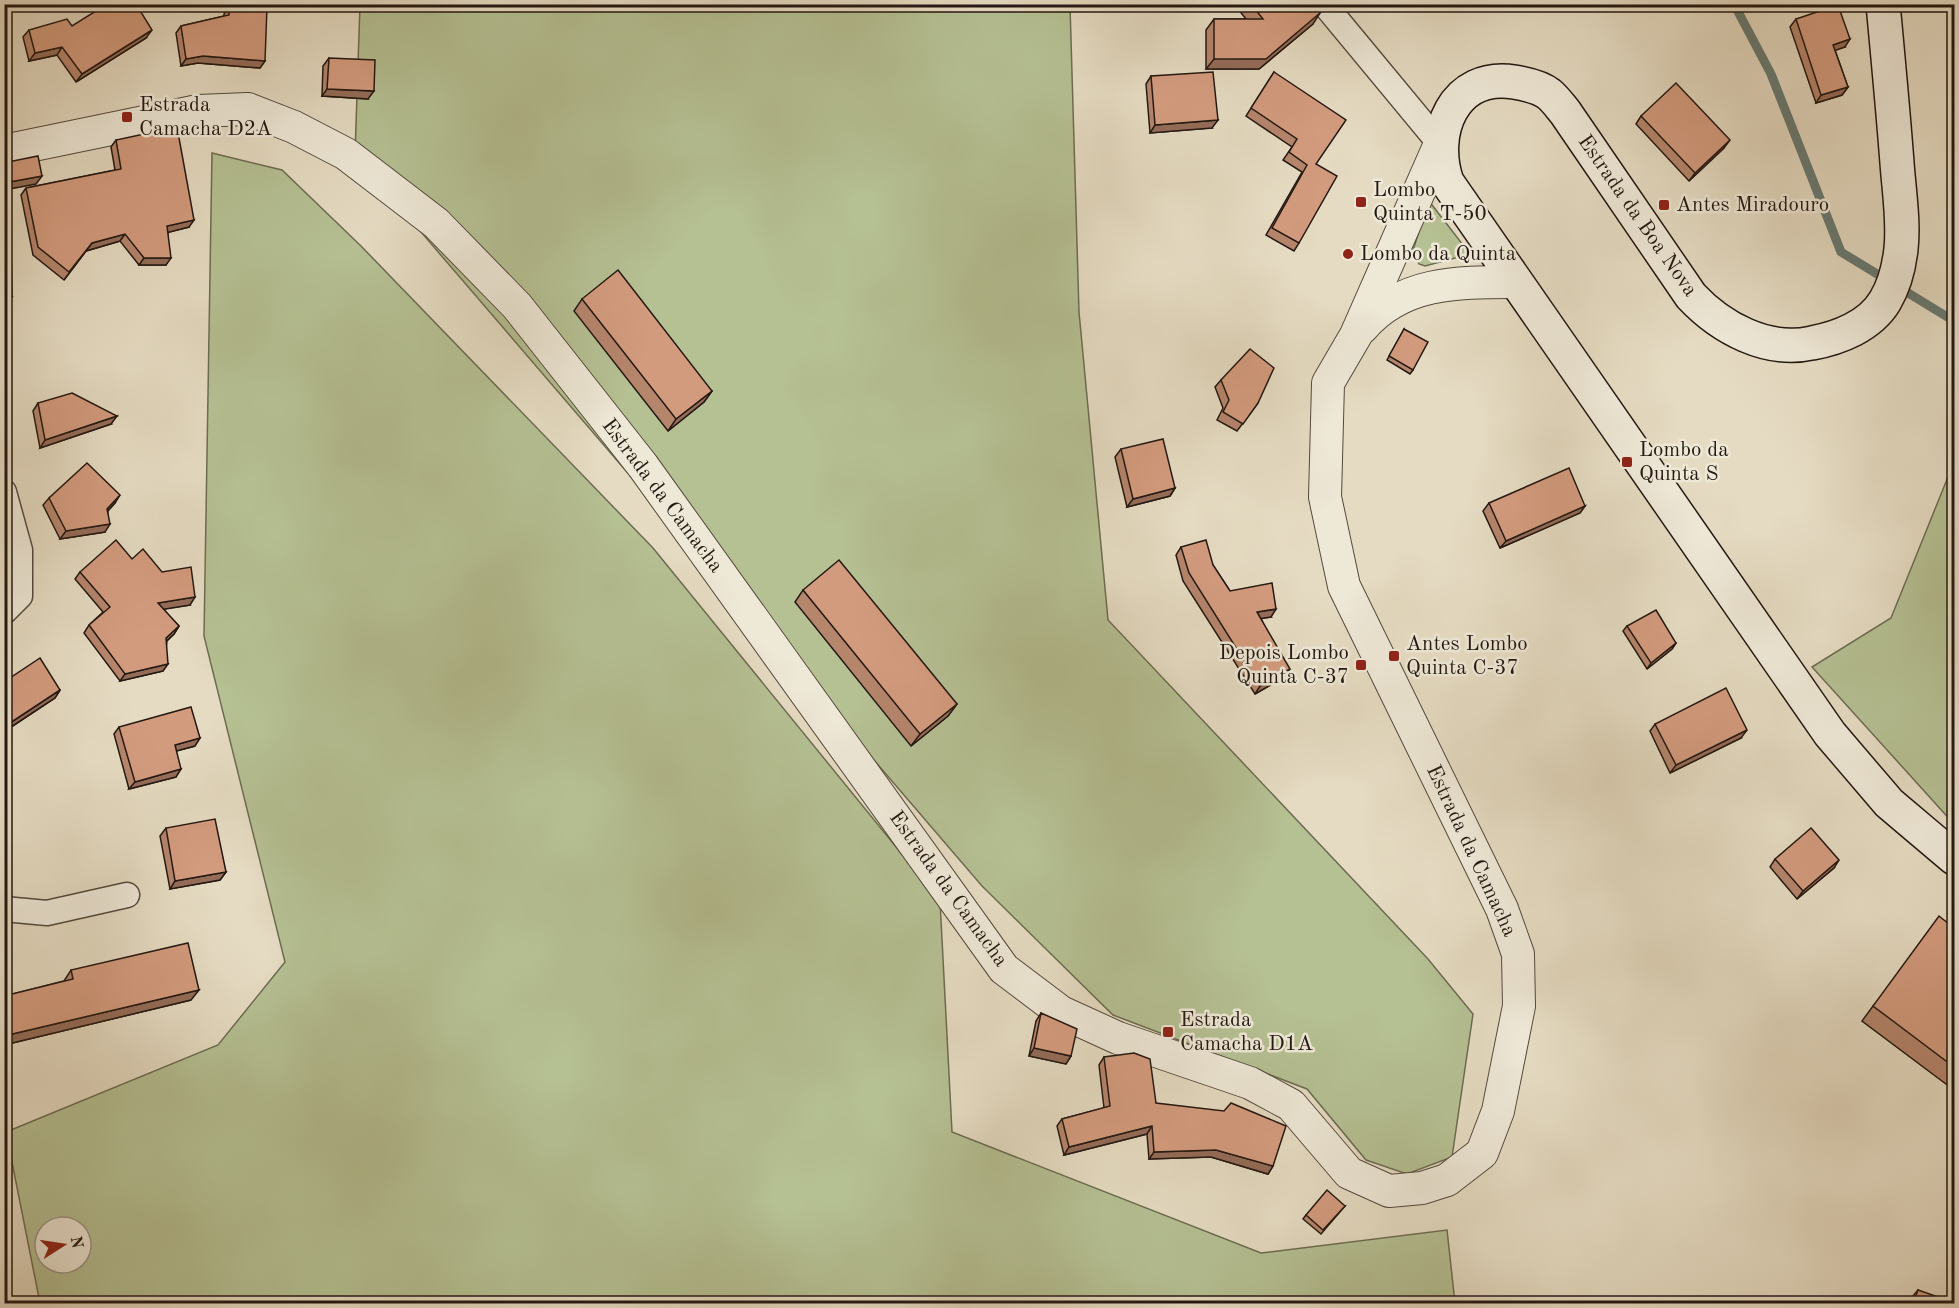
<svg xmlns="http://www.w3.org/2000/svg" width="1959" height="1308" font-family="'Old Standard TT',serif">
<rect width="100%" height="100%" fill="#e5dbc2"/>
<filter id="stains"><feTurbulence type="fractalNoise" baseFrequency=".00333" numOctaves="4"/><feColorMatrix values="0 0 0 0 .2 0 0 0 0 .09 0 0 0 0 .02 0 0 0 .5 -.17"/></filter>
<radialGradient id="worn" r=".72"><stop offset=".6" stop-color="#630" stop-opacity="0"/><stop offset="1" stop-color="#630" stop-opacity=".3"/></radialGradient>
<!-- green -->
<g fill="#b5c093" stroke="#6c6c52" stroke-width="1.5" fill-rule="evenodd">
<path d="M360,5H1070L1079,312L1108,620L1428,959L1473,1014L1452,1157L1407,1174L1366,1160L1307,1089L1113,1015L982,886L355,155Z"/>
<path d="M212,153L282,170L361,246L653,548L940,901L952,1132L1261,1253L1447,1230L1455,1303H40L6,1132L218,1045L285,962L204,636ZM45,1227H81V1263H45Z"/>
<path d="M1429,201L1470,254L1425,266L1419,264L1413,250Z"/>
<path d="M1954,462V824L1812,667L1891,618Z"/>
</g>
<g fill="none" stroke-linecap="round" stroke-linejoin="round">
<!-- stream -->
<path stroke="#687a73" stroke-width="9" d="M1734,4L1771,74L1841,252L1954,321"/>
<defs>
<g id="minor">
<path d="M1324,4L1440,144"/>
<path d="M4,492L20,550V596L4,612"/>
<path d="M4,909L47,913L127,895"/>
</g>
<g id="tertiary">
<path d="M4,151L198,111L248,109L294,127L346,154L436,223L517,306L643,466L1004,969L1061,1012L1118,1038L1250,1083L1291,1105L1349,1173L1389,1191L1422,1188L1447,1180L1482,1153L1498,1111L1519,1006L1518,954L1502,909L1344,586L1325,497L1328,383L1356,335L1440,144"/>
<path d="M1362,328C1402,281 1459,282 1516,282"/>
</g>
<path id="secondary" d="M1883,4C1888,57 1893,110 1897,163C1899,191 1904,221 1901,249C1899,267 1894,286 1885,301C1870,326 1839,338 1812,343C1767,353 1721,328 1691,296L1565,112C1560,106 1555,99 1549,94C1540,87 1526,84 1514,82C1453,73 1430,133 1447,182L1830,734L1889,803L1954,858"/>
</defs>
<!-- minor casing -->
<use href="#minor" stroke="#54493e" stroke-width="27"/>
<!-- tertiary casing -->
<use href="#tertiary" stroke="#54493e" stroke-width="34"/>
<!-- secondary casing -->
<use href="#secondary" stroke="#241812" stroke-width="36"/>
<!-- minor -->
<use href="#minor" stroke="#eee8d7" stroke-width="24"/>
<!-- tertiary -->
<use href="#tertiary" stroke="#eee8d7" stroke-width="32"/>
<!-- secondary -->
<use href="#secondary" stroke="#eee8d7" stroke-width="33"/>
</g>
<!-- wall -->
<g fill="#b5856c" stroke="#241812" stroke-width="1.5">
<path d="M1234,4H1313V24L1259,69H1206V30L1214,19H1246Z"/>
<path d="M229,7L265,61L260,68L198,63L181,66L176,33L181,26L224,16V14Z"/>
<path d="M1796,19L1845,47L1835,50L1848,87L1842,95L1816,103L1790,27Z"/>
<path d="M29,30L146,38L76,82L57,55L29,61L23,37Z"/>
<path d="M329,58L368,99L322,96L323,66Z"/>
<path d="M1274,72L1316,164L1299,243L1294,251L1266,235L1302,172L1283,160L1292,147L1246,116Z"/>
<path d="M1151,76L1212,128L1150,133L1146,84Z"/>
<path d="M1641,116L1724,148L1689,181L1636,124Z"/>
<path d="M116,140L189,227L168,232L166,265H139L120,241L86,251L64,280L33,255L21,195L26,188L115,170L111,147Z"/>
<path d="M582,299L712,391L704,402L668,431L574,311Z"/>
<path d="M1404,329L1413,370L1410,374L1387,360Z"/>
<path d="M1221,380L1258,403L1237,431L1217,420L1223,408L1215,387Z"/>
<path d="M38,403L111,424L40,448L33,411Z"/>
<path d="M1121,449L1175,488L1170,496L1127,507L1115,457Z"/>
<path d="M49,498L115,503L108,511L105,532L60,539L43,505Z"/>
<path d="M1489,503L1585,506L1580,513L1500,548L1483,511Z"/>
<path d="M1181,547L1213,565L1230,591L1271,617L1261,618L1284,677L1255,694L1183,581L1176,555Z"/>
<path d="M132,559L190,605L163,609L179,626L174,634L167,641L163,671L120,681L84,633L89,625L103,612L75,579L80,572Z"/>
<path d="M803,590L957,704L948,716L911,746L795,602Z"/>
<path d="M1627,626L1676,643L1672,649L1647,669L1623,631Z"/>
<path d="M4,682L60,690L55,698L5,731Z"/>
<path d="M1655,724L1741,738L1670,773L1650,731Z"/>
<path d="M119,727L195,746L176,751V777L129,789L114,734Z"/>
<path d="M166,828L226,872L220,880L170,889L160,836Z"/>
<path d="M1775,859L1834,868L1797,899L1770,867Z"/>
<path d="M1954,928V1090L1862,1021L1873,1006Z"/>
<path d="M71,970L191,1000L4,1045V996L64,981Z"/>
<path d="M1041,1013L1071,1056L1066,1064L1029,1056L1036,1021Z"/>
<path d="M1104,1057L1156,1103L1273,1166L1268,1174L1211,1157L1149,1159L1147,1134L1064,1155L1057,1126L1062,1119L1104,1108L1099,1065Z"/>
<path d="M1345,1206L1321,1234L1303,1219L1306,1215Z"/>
<path d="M1918,1290L1943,1304H1910L1912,1297Z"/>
</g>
<!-- shaded-wall -->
<g fill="#946c58" stroke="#241812" stroke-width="1.5">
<path d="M1320,13L1313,24L1259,69H1206L1214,59Z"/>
<path d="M152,30L146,38L76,82L82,74Z"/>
<path d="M1850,39L1845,47L1828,53L1833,45Z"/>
<path d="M62,47L57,55L29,61L35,53Z"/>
<path d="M203,56L265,61L260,68L198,63L181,66L186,59Z"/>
<path d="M1848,87L1842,95L1816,103L1821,95Z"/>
<path d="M327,89L374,91L368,99L322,96Z"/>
<path d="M1218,120L1212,128L1150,133L1155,125Z"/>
<path d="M1730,140L1724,148L1689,181L1695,173Z"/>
<path d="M42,176L36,184L4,190V183Z"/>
<path d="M194,220L189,227L162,234L167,226Z"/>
<path d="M125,234L120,241L86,251L64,280L92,243Z"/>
<path d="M144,258H171L166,265H139Z"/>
<path d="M12,297L9,301L4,302V298Z"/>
<path d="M712,391L704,402L668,431L676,419Z"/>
<path d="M117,416L111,424L40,448L45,440Z"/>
<path d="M1175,488L1170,496L1127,507L1133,499Z"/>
<path d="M120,495L115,503L102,517L107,509Z"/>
<path d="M1585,506L1580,513L1500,548L1506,541Z"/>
<path d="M110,524L105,532L60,539L66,531Z"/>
<path d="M195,597L190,605L153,611L158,603Z"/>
<path d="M1276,609L1271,617L1252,620L1257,612Z"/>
<path d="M179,626L174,634L161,646L166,638Z"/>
<path d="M1676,643L1672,649L1647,669L1651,663Z"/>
<path d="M168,664L163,671L120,681L125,674Z"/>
<path d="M1290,669L1284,677L1255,694L1260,686Z"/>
<path d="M60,690L55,698L5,731L10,723Z"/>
<path d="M957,704L948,716L911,746L920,734Z"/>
<path d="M1747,730L1741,738L1670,773L1676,765Z"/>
<path d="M200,738L195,746L169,753L175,745Z"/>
<path d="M181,769L176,777L129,789L135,782Z"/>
<path d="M1839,860L1834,868L1797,899L1803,891Z"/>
<path d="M226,872L220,880L170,889L175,881Z"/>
<path d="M199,990L191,1000L4,1045V1040L8,1035Z"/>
<path d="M1034,1048L1071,1056L1066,1064L1029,1056Z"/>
<path d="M1152,1126L1147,1134L1064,1155L1069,1147Z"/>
<path d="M1216,1150L1273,1166L1268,1174L1211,1157L1149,1159L1154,1152Z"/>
</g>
<!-- building -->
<g fill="#d39b7e" stroke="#241812" stroke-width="1.5">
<path d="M107,4H136L152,30L82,74L62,47L35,53L29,30L67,19L72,26Z"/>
<path d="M1251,4H1313L1320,13L1266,59H1214V19H1263Z"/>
<path d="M1838,5L1850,39L1833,45L1848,87L1821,95L1796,19Z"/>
<path d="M229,7H267L265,61L203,56L186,59L181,26L229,15Z"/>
<path d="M329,58L375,60L374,91L327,89Z"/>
<path d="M1213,72L1218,120L1155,125L1151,76Z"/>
<path d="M1274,72L1346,120L1316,164L1337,176L1299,243L1272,228L1307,165L1289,152L1297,139L1251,108Z"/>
<path d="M1676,83L1730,140L1695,173L1641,116Z"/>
<path d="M177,127L194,220L167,226L171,258H144L125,234L92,243L69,272L38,247L26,188L121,169L116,140Z"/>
<path d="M38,156L42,176L4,183V160L13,161Z"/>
<path d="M11,239L12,297L4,298V240Z"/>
<path d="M618,270L712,391L676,419L582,299Z"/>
<path d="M1404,329L1428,342L1413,370L1389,356Z"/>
<path d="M1250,349L1274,368L1258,403L1243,424L1223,412L1229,400L1221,380Z"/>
<path d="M72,393L117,416L45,440L38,403Z"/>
<path d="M1163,439L1175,488L1133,499L1121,449Z"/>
<path d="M87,463L120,495L107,509L110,524L66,531L49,498Z"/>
<path d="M1569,468L1585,506L1506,541L1489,503Z"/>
<path d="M116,540L132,559L143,549L162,572L191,567L195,597L158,603L179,626L166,638L168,664L125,674L89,625L110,607L80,572Z"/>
<path d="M1206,540L1213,565L1230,591L1272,583L1276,609L1257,612L1290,669L1260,686L1189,573L1181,547Z"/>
<path d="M839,560L957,704L920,734L803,590Z"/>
<path d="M1656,610L1676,643L1651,663L1627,626Z"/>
<path d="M40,658L60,690L10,723L4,715V682Z"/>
<path d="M1726,688L1747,730L1676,765L1655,724Z"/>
<path d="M191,707L200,738L175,745L181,769L135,782L119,727Z"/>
<path d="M215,819L226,872L175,881L166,828Z"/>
<path d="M1811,828L1839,860L1803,891L1775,859Z"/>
<path d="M1939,916L1954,928V1067L1873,1006Z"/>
<path d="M188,943L199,990L8,1035L4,1023V996L73,979L71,970Z"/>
<path d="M1041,1013L1077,1029L1071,1056L1034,1048Z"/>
<path d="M1134,1053L1150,1059L1156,1103L1224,1111L1231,1103L1286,1126L1273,1166L1216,1150L1154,1152L1152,1126L1069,1147L1062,1119L1110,1106L1104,1057Z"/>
<path d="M1327,1190L1345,1206L1323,1230L1306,1215Z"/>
<path d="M1918,1290L1944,1299L1943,1304H1913Z"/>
</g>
<!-- markers -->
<g fill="#8f2418" stroke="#eee8d7" stroke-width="2">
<rect x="121" y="111" width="12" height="12" rx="3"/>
<rect x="1355" y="196" width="12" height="12" rx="3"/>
<rect x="1658" y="199" width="12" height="12" rx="3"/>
<circle cx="1348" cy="254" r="6"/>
<rect x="1621" y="456" width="12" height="12" rx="3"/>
<rect x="1388" y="650" width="12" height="12" rx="3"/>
<rect x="1355" y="659" width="12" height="12" rx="3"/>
<rect x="1162" y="1026" width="12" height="12" rx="3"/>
</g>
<g text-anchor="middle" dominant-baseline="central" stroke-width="5" stroke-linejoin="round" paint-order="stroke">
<!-- poi labels -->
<g font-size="21" fill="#241812" stroke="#eee8d7" text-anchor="start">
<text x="139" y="105">Estrada<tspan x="139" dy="24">Camacha D2A</tspan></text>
<text x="1373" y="190">Lombo<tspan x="1373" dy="24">Quinta T-50</tspan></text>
<text x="1676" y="205">Antes Miradouro</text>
<text x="1360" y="254">Lombo da Quinta</text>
<text x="1639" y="450">Lombo da<tspan x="1639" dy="24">Quinta S</tspan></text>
<text x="1406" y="644">Antes Lombo<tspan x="1406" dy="24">Quinta C-37</tspan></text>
<text x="1349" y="653" text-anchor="end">Depois Lombo<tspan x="1349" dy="24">Quinta C-37</tspan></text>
<text x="1180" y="1020">Estrada<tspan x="1180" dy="24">Camacha D1A</tspan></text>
</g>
<!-- street labels -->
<g font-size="21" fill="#241812" stroke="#eee8d7">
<text transform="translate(1637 216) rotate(55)">Estrada da Boa Nova</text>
<text transform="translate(662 496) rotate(53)">Estrada da Camacha</text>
<text transform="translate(1471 851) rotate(65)">Estrada da Camacha</text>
<text transform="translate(948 889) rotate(54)">Estrada da Camacha</text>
</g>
</g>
<!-- margin -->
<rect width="1959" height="1308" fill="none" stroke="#e5dbc2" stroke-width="24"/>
<rect x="6" y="6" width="1947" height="1296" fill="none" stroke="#241812" stroke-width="3"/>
<rect x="12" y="12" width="1935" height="1284" fill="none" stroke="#241812" stroke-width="1.5"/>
<!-- north arrow -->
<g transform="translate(63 1245) rotate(78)"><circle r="28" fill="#eee8d7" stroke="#9d9588" stroke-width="1.5"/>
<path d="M0-4.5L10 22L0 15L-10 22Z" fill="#8f2418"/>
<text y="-9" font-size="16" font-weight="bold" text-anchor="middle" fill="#241812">N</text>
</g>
<rect width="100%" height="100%" filter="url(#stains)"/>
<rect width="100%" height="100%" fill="url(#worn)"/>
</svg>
